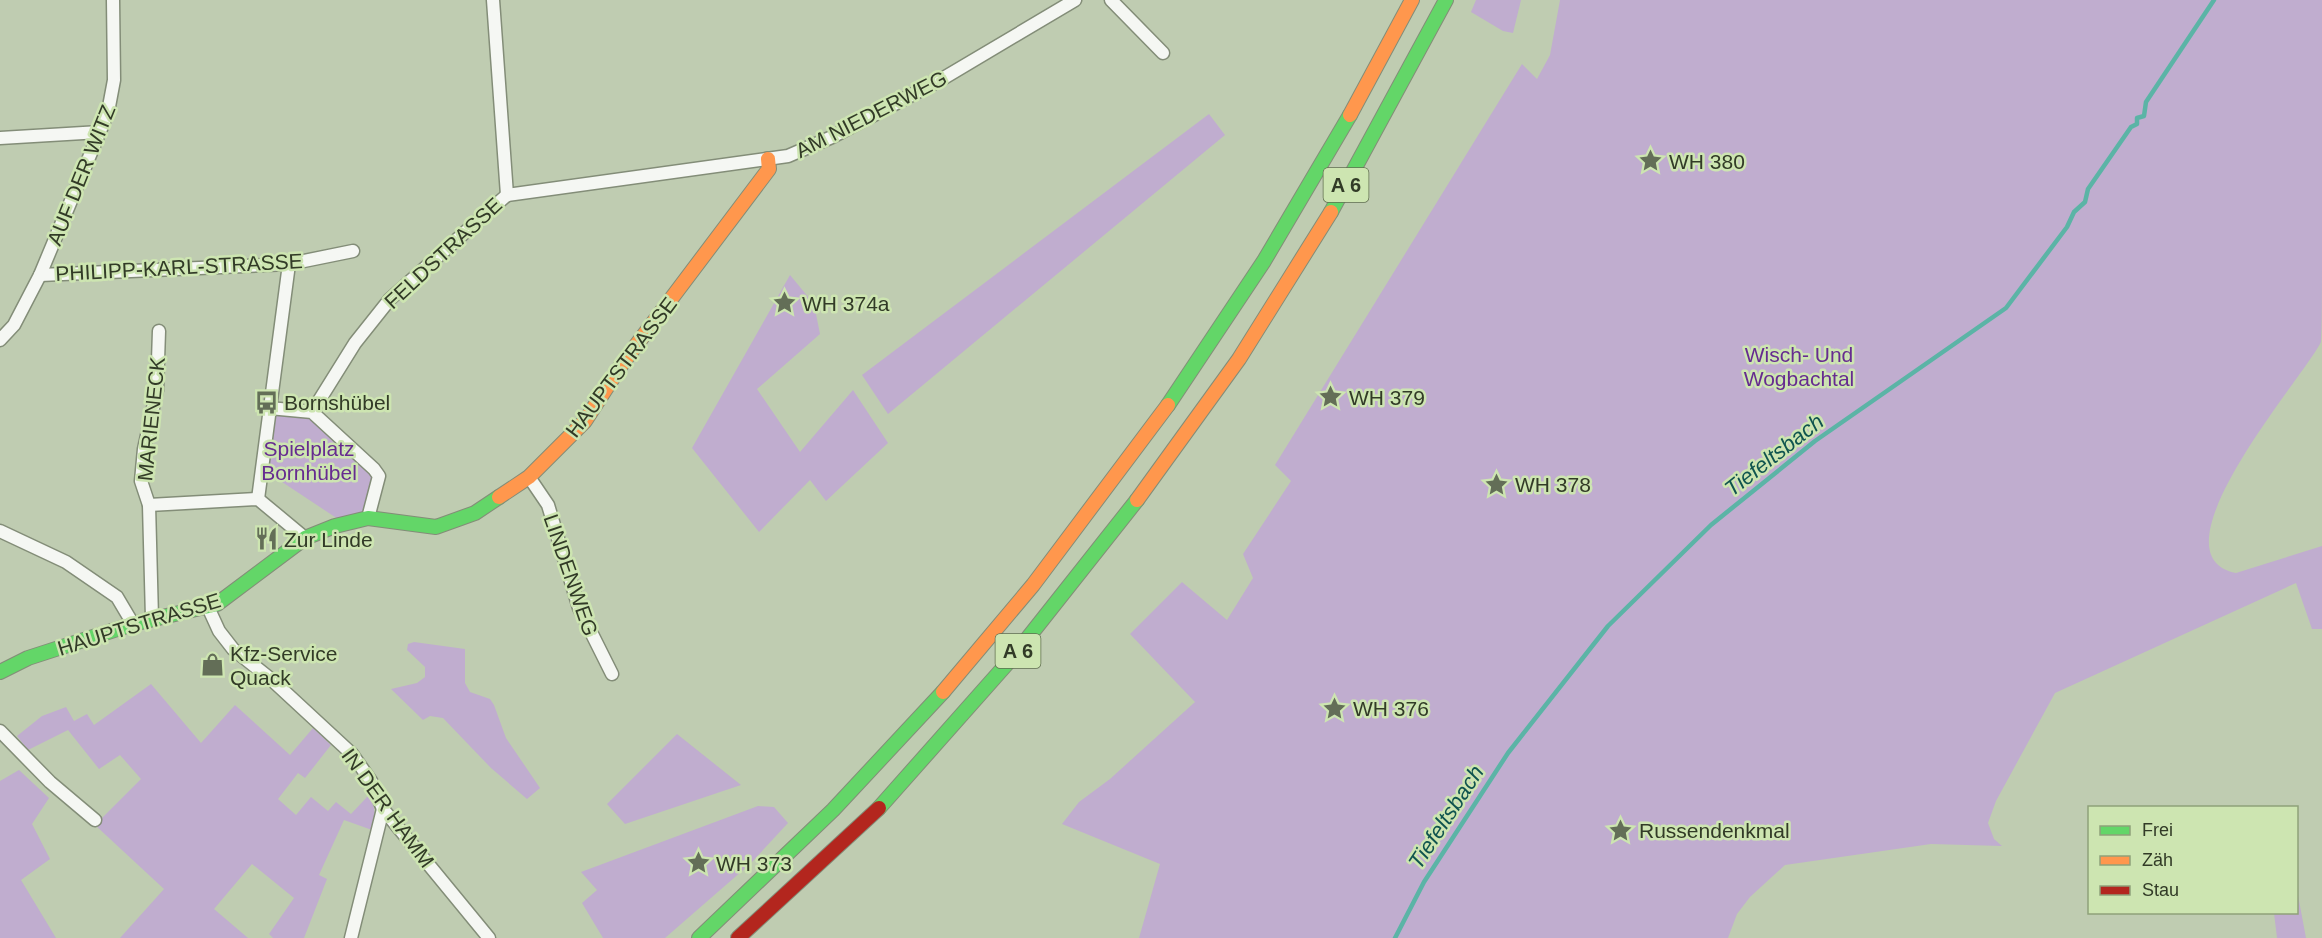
<svg xmlns="http://www.w3.org/2000/svg" width="2322" height="938" font-family="Helvetica,sans-serif">
<rect width="100%" height="100%" fill="#bfccb1"/>
<!-- green -->
<g fill="#c0adcf">
<path d="M1476,0H1521L1513,33L1503,31L1471,12Z"/>
<path d="M1560,0H2322C2322,90 2322,180 2322,269C2322,283 2322,332 2321,342C2304,377 2147,555 2236,573L2322,546V629H2312L2296,583L2055,693L1996,801L1988,823L1994,839L2002,846L1931,844L1785,865L1750,897L1737,914L1728,938H1139L1160,864L1062,824L1079,802L1110,779L1195,702L1130,634L1182,582L1227,620L1253,578L1243,554L1291,481L1275,465L1522,64L1537,79L1550,55Z"/>
<path d="M1209,114L1225,135L888,414L862,375Z"/>
<path d="M790,275L814,304L820,334L757,389L800,452L853,390L888,443L826,501L810,480L759,532L692,448Z"/>
<path d="M274,413L310,417L376,477L365,514L338,519L267,472Z"/>
<path d="M414,642L465,649V683L470,692L490,699L494,705L506,738L540,788L527,799L491,768L443,718L430,716L423,720L391,689L417,683L425,677V667L407,650L408,644Z"/>
<path d="M151,684L201,743L235,705L290,755L313,728L331,745L305,778L298,773L278,799L296,815L311,797L328,811L336,802L351,814L368,796C377,808 375,816 372,830L344,820L319,875L327,879L304,938H273L269,934L294,898L252,864L214,909L248,938H120L164,889L95,825L141,779L120,755L99,769L68,730L28,750L17,736L42,716L66,707L74,721L87,714L94,725Z"/>
<path d="M677,734L741,785L625,824L607,804Z"/>
<path d="M19,770L49,798L32,824L50,859L21,880L56,938H0V781Z"/>
<path d="M758,806L774,807L788,823L750,864L665,938H603L582,903L597,890L581,872Z"/>
<path d="M2297,890L2306,938H2277L2274,913L2296,912Z"/>
</g>
<g fill="none" stroke-linecap="round" stroke-linejoin="round">
<!-- stream -->
<path stroke="#5bb4a6" stroke-width="4.5" d="M1395,938L1424,882L1508,753L1608,626L1711,525L1815,441L2006,308L2067,227L2074,212L2085,202L2088,189L2131,127L2137,124V118L2144,116L2146,102L2214,0"/>
<defs>
<g id="street">
<path d="M493,0L507,195"/>
<path d="M1111,0L1163,53"/>
<path d="M0,138L100,132"/>
<path d="M507,195L788,156L832,137L942,79L1075,0"/>
<path d="M40,275L289,264L353,251"/>
<path d="M0,340L14,325L40,275L108,112L114,80L113,0"/>
<path d="M269,408L312,412L374,469L379,476L368,518"/>
<path d="M312,412L355,343L390,299L507,195"/>
<path d="M529,477L548,505L579,608L612,674"/>
<path d="M258,499L289,264"/>
<path d="M149,505L258,499L305,538"/>
<path d="M0,531L66,562L117,597L133,624"/>
<path d="M208,607L219,631L233,649L272,680L352,754L371,781L383,809L489,938"/>
<path d="M152,618L149,505L141,481L144,449L157,390L159,331"/>
<path d="M0,731L50,782L95,820"/>
<path d="M351,938L383,809"/>
</g>
<g id="fast">
<path d="M1331,212L1446,0"/>
<path d="M1168,405L1264,261L1350,115"/>
<path d="M0,672L28,658L133,624L217,604L305,538L335,526L368,518L436,527L475,513L499,497"/>
<path d="M879,808L1012,658L1137,500"/>
<path d="M699,938L833,810L943,692"/>
</g>
<g id="slow">
<path d="M1350,115L1412,0"/>
<path d="M499,497L529,477L585,421L622,364L769,169L768,159"/>
<path d="M1137,500L1239,359L1331,212"/>
<path d="M943,692L1033,585L1168,405"/>
</g>
<path id="jam" d="M738,938L879,808"/>
</defs>
<!-- street casing -->
<use href="#street" stroke="#838d78" stroke-width="15"/>
<!-- fast casing -->
<use href="#fast" stroke="#838d78" stroke-width="16"/>
<!-- slow casing -->
<use href="#slow" stroke="#838d78" stroke-width="16"/>
<!-- jam casing -->
<use href="#jam" stroke="#838d78" stroke-width="16"/>
<!-- street -->
<use href="#street" stroke="#f5f7f3" stroke-width="12"/>
<!-- fast -->
<use href="#fast" stroke="#63d668" stroke-width="14"/>
<!-- slow -->
<use href="#slow" stroke="#ff974d" stroke-width="14"/>
<!-- jam -->
<use href="#jam" stroke="#b3261e" stroke-width="14"/>
</g>
<!-- icons -->
<defs>
<symbol id="sight-bare" viewBox="-9 -9 18 18"><path d="M0-6L1.8-2.2L6-1.7L2.9 1.2L3.7 5.4L0 3.3L-3.7 5.4L-2.9 1.2L-6-1.7L-1.8-2.2Z" fill="#636e57" stroke="#cde5b1" stroke-width="2.5" paint-order="stroke"/></symbol>
<symbol id="bus-bare" viewBox="-9 -9 18 18"><path d="M-5-6H5V4H4V6H2V4H-2V6H-4V4H-5ZM-3.5-4V0h7V-4ZM-3.5 1.2v1.5H-2V1.2ZM2 1.2v1.5H3.5V1.2Z" fill="#636e57" stroke="#cde5b1" stroke-width="2.5" paint-order="stroke"/></symbol>
<symbol id="restaurant-bare" viewBox="-9 -9 18 18"><path d="M-5-6h1v4h1v-4h1v4h1v-4h1v5L-1.5 .5V6h-2V.5L-5-1ZM5-6V6H3V1.5H1.5Q1.5-4 5-6Z" fill="#636e57" stroke="#cde5b1" stroke-width="2.5" paint-order="stroke"/></symbol>
<symbol id="shop-bare" viewBox="-9 -9 18 18"><path d="M-5-2.5h2.3a2.7 3.5 0 0 1 5.4 0H5L5.5 6h-11ZM-1.5-2.5h3a1.5 2.3 0 0 0-3 0Z" fill="#636e57" stroke="#cde5b1" stroke-width="2.5" paint-order="stroke"/></symbol>
</defs>
<g fill-rule="evenodd">
<use href="#sight-bare" x="1634" y="144" width="33" height="33"/>
<use href="#sight-bare" x="768" y="286" width="33" height="33"/>
<use href="#sight-bare" x="1314" y="380" width="33" height="33"/>
<use href="#bus-bare" x="250" y="386" width="33" height="33"/>
<use href="#sight-bare" x="1480" y="468" width="33" height="33"/>
<use href="#restaurant-bare" x="250" y="522" width="33" height="33"/>
<use href="#shop-bare" x="196" y="648" width="33" height="33"/>
<use href="#sight-bare" x="1318" y="692" width="33" height="33"/>
<use href="#sight-bare" x="1604" y="814" width="33" height="33"/>
<use href="#sight-bare" x="682" y="846" width="33" height="33"/>
</g>
<g text-anchor="middle" dominant-baseline="central" stroke-width="5" stroke-linejoin="round" paint-order="stroke">
<!-- shield labels -->
<g fill="#cde5b1" stroke="#606e50" stroke-width="1.5">
<rect x="1323.5" y="168" width="45" height="34" rx="4.5"/>
<rect x="995.5" y="634" width="45" height="34" rx="4.5"/>
</g>
<g font-size="20" font-weight="bold" fill="#323b27">
<text x="1346" y="185">A 6</text>
<text x="1018" y="651">A 6</text>
</g>
<!-- street labels -->
<g font-size="21" fill="#323b27" stroke="#cde5b1">
<text transform="translate(871 114) rotate(-27)">AM NIEDERWEG</text>
<text transform="translate(81 175) rotate(-68)">AUF DER WITZ</text>
<text transform="translate(443 253) rotate(-43)">FELDSTRASSE</text>
<text transform="translate(179 267) rotate(-3)">PHILIPP-KARL-STRASSE</text>
<text transform="translate(621 367) rotate(-53)">HAUPTSTRASSE</text>
<text transform="translate(151 419) rotate(-84)">MARIENECK</text>
<text transform="translate(571 575) rotate(71)">LINDENWEG</text>
<text transform="translate(139 624) rotate(-17)">HAUPTSTRASSE</text>
<text transform="translate(388 808) rotate(54)">IN DER HAMM</text>
</g>
<!-- poi labels -->
<g font-size="21" fill="#323b27" stroke="#cde5b1" text-anchor="start">
<text x="1669" y="161">WH 380</text>
<text x="802" y="303">WH 374a</text>
<text x="1349" y="397">WH 379</text>
<text x="284" y="402">Bornshübel</text>
<text x="1515" y="484">WH 378</text>
<text x="284" y="539">Zur Linde</text>
<text x="230" y="653">Kfz-Service<tspan x="230" dy="24">Quack</tspan></text>
<text x="1353" y="708">WH 376</text>
<text x="1639" y="830">Russendenkmal</text>
<text x="716" y="863">WH 373</text>
</g>
<!-- park labels -->
<g font-size="21" fill="#662b90" stroke="#cde5b1">
<text x="1799" y="354">Wisch- Und<tspan x="1799" dy="24">Wogbachtal</tspan></text>
<text x="309" y="448">Spielplatz<tspan x="309" dy="24">Bornhübel</tspan></text>
</g>
<!-- water labels -->
<g font-size="22" font-style="italic" fill="#10544f" stroke="#cde5b1">
<text transform="translate(1774 455) rotate(-38)">Tiefeltsbach</text>
<text transform="translate(1446 817) rotate(-57)">Tiefeltsbach</text>
</g>
</g>
<!-- legend -->
<rect x="2088" y="806" width="210" height="108" fill="#cde5b1" stroke="#8fa17a" stroke-width="1.5"/>
<rect x="2100" y="826" width="30" height="9" fill="#63d668" stroke="#8fa17a" stroke-width="1.5"/>
<text x="2142" y="836" font-size="18" fill="#323b27">Frei</text>
<rect x="2100" y="856" width="30" height="9" fill="#ff974d" stroke="#8fa17a" stroke-width="1.5"/>
<text x="2142" y="866" font-size="18" fill="#323b27">Zäh</text>
<rect x="2100" y="886" width="30" height="9" fill="#b3261e" stroke="#8fa17a" stroke-width="1.5"/>
<text x="2142" y="896" font-size="18" fill="#323b27">Stau</text>
</svg>
